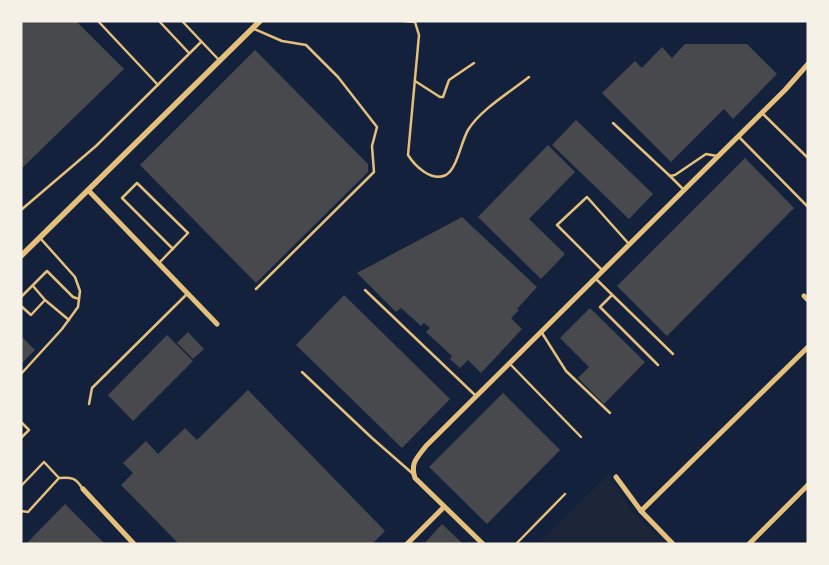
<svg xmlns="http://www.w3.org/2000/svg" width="829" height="565" font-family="'PT Sans Narrow',sans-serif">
<rect width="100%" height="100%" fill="#14213d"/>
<!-- green -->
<path fill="#1d2539" d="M608,474L632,511L665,544H539Z"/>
<!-- building -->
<g fill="#48494c">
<path d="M21,21H76L124,69L21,169Z"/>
<path d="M685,44H747L777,74L733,119L724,109L671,162L602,93L635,61L642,68L662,47L672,58Z"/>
<path d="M255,50L368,164V172L256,283L140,165Z"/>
<path d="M576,120L653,194L629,219L552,145Z"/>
<path d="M548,145L575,172L529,219L565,254L541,279L478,217Z"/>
<path d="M745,158L794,208L667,336L617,286Z"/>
<path d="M462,217L537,287L517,309L519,310L511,318L522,329L481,373L468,360L460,368L450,359L452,356L426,332L430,328L424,323L421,326L401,308L396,312L357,273Z"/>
<path d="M344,295L450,399L402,448L296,345Z"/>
<path d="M590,308L645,362L604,404L578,378L589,367L560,338Z"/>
<path d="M188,332L204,349L193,359L177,343Z"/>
<path d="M167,335L193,361L133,421L108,395Z"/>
<path d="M21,336L35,350L21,364Z"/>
<path d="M248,390L385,531L372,544H179L121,485L133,473L123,463L146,441L158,454L185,428L197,440Z"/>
<path d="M503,393L560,450L487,524L429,467Z"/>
<path d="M65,504L105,544H26Z"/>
<path d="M442,524L463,544H424Z"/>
</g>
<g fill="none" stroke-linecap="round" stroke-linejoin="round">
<!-- service -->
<g stroke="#e5c07b" stroke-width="2.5">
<path d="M98,21L158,85"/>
<path d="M159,21L189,53"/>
<path d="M182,21L219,60"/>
<path d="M404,21L415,22L419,35L408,155C415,166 431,182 446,175C457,169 461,142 468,130C480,110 510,92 529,77"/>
<path d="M254,29L282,41L306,45L338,77L377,127L372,146L374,172L256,289"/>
<path d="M415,81L440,97H443L449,80L474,63"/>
<path d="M763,114L808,158"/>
<path d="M613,123L670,176L675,175L706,154L717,156"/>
<path d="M739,137L808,207"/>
<path d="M670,176L683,189"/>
<path d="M21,210L96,146L201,42"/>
<path d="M159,263L188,233L137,183L122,198L173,249"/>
<path d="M602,270L557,225L587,197L629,244"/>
<path d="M595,278L673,354"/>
<path d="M33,286L45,300"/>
<path d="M365,290L475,395"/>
<path d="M612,295L600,307L658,365"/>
<path d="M21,297L47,271L73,297L79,299"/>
<path d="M21,306L31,315L45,300L69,320"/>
<path d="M542,333L566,371L610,413"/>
<path d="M510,364L581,437"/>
<path d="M302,372L372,438L412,473"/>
<path d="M21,374L62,329L78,307L80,291L75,277L41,239"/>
<path d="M89,404L92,388L187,294"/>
<path d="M21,422L29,430L21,438"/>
<path d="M59,478C72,477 76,478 82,488"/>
<path d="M21,486L44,462L59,478L28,512L21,511"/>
<path d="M516,544L565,494"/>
</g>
<!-- minor -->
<g stroke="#e5c07b" stroke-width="5">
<path d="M88,190L217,324"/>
<path d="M804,296L808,300"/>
<path d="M616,477L641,511L673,544"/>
<path d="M83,489L134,544"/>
<path d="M641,511L808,347"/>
<path d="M407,544L444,507"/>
<path d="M483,544L415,478C410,463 417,458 426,446L785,90L808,64"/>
<path d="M749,544L808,485"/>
</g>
<!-- tertiary -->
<path stroke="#e5c07b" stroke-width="5.5" d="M21,256L260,21"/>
</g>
<!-- border -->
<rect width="829" height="565" fill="none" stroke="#f6f1e7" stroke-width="45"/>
</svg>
